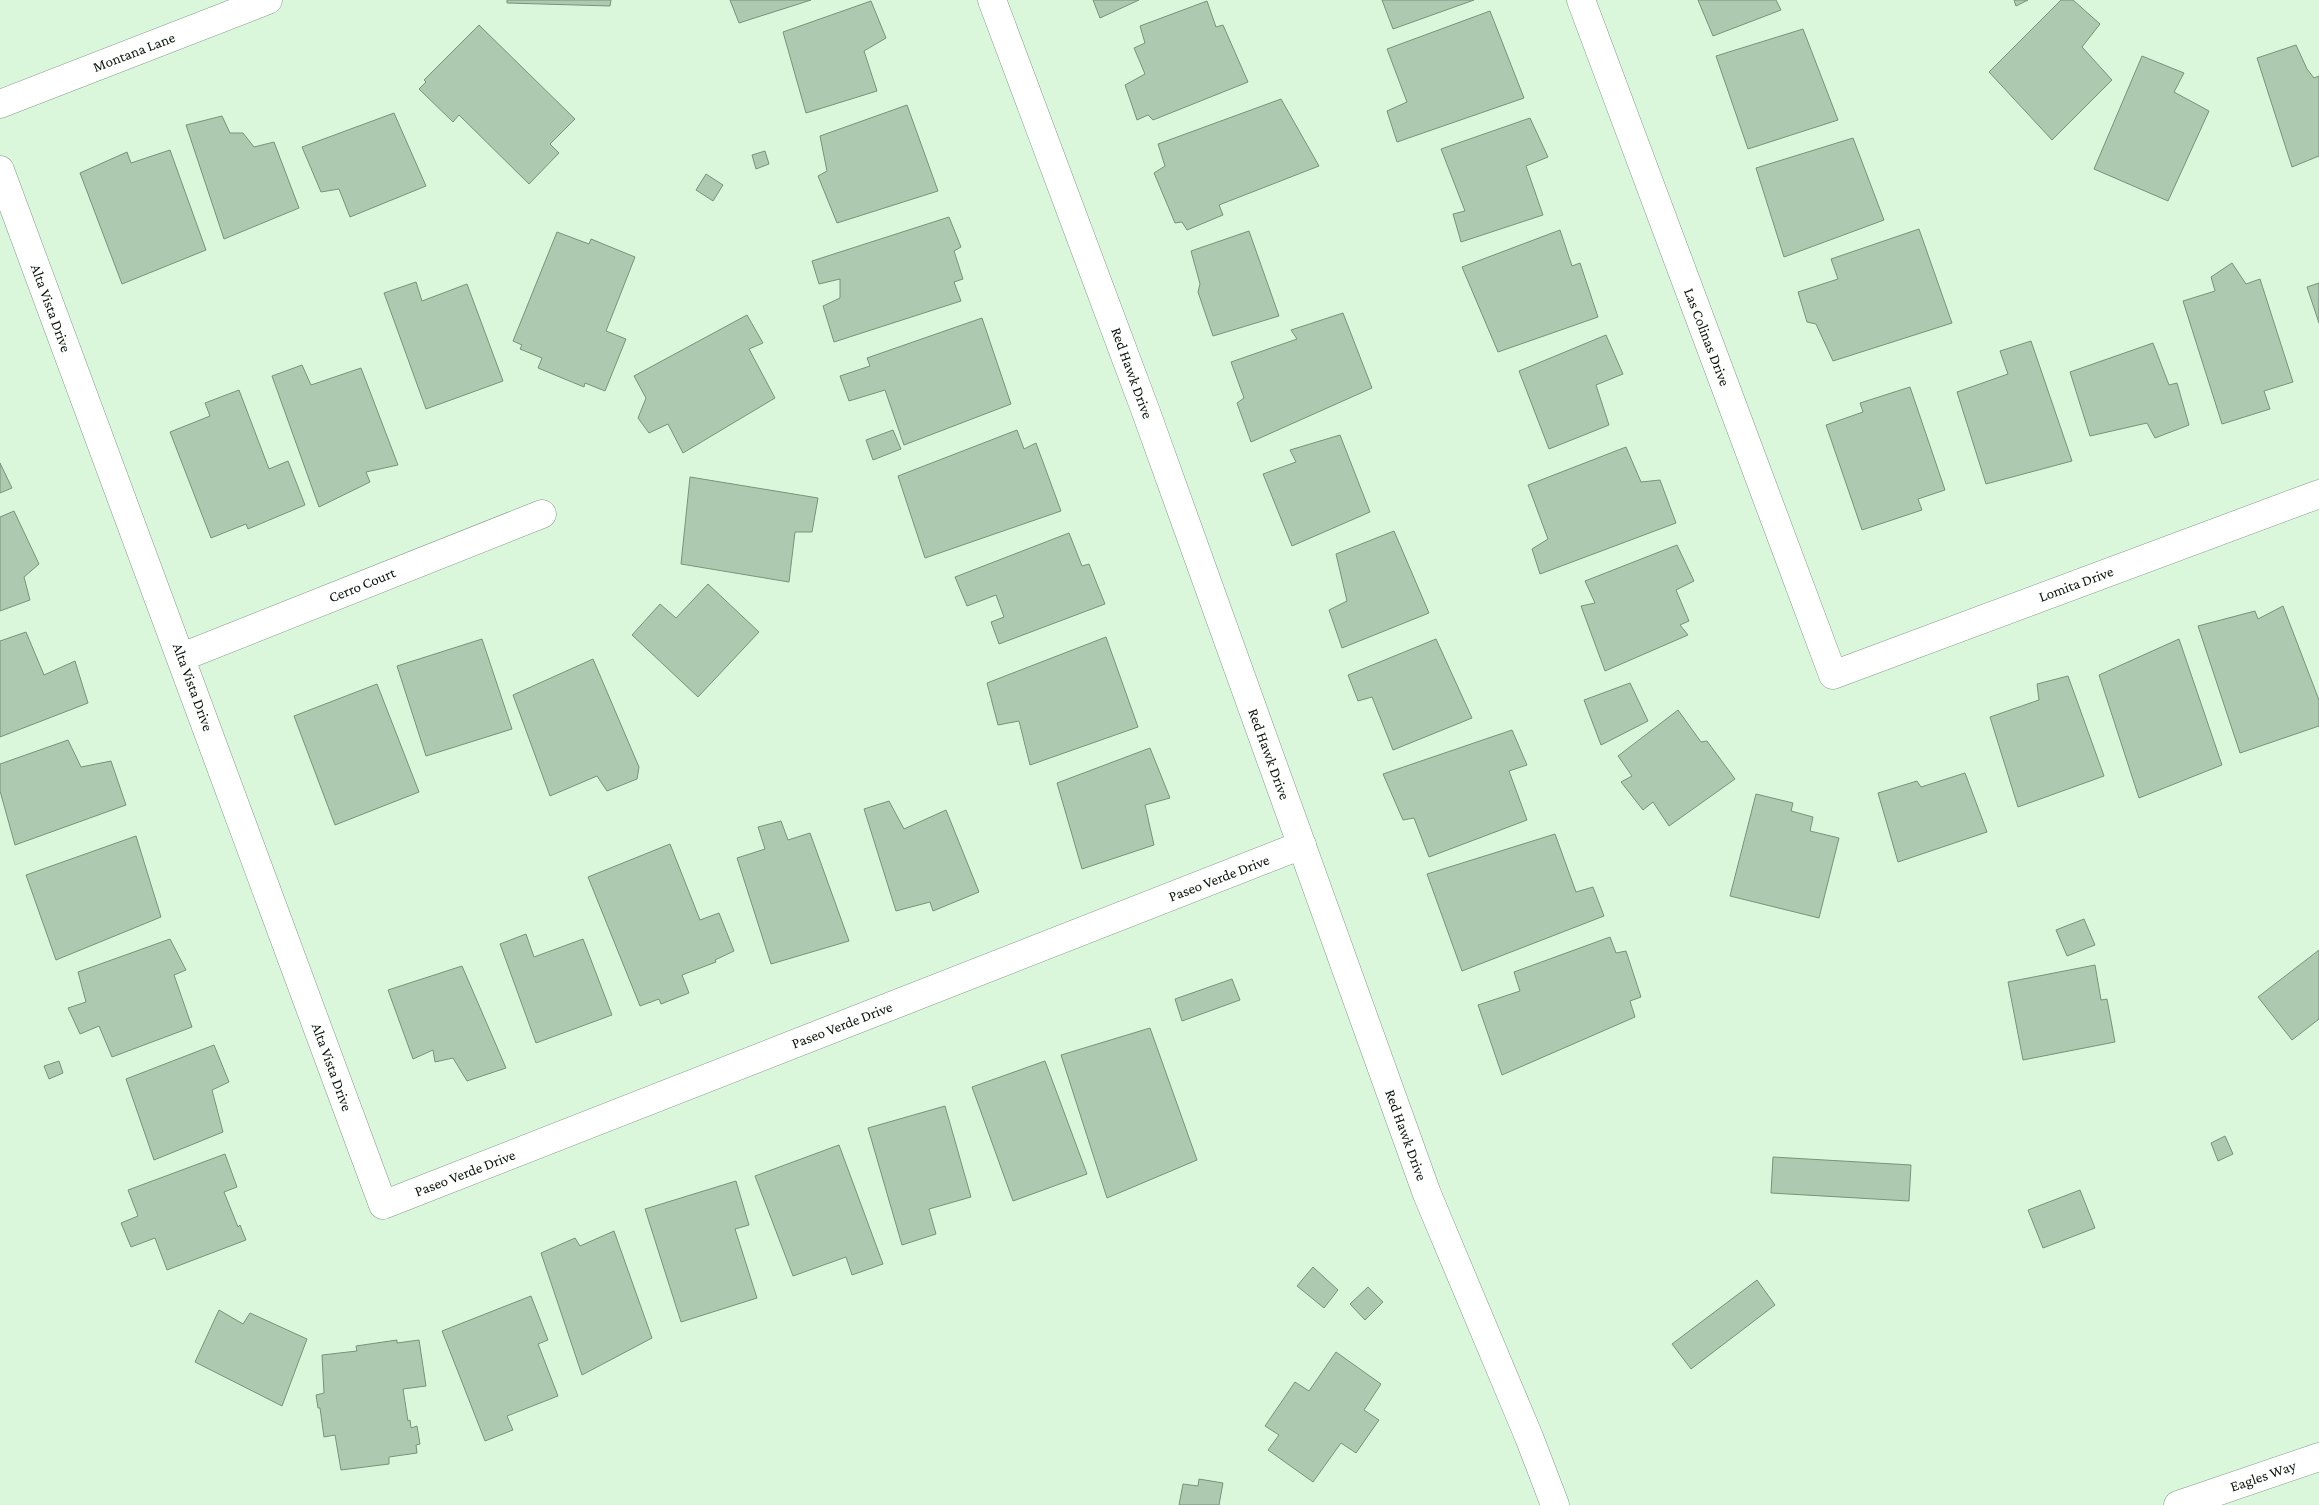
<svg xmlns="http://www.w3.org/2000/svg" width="2319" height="1505" font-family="'Crimson Pro',serif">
<rect width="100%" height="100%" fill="#daf7dc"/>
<!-- building -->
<g fill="#adc9af" stroke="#79937b">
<path d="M507,0H611L610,6L507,3Z"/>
<path d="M730,0H811L739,23Z"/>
<path d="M1093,0H1139L1100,18Z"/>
<path d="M1382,0H1474L1393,29Z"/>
<path d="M1698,0H1776L1781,10L1713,36Z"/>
<path d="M2014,0H2028L2016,6Z"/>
<path d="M2061,0H2073L2100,24L2082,47L2112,80L2052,140L1989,72Z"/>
<path d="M871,1L886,38L864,51L877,91L806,113L783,32Z"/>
<path d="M1207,1L1216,27L1223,25L1248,82L1153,120L1148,115L1137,120L1125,85L1145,74L1134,48L1145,43L1140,26Z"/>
<path d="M1490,11L1524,98L1397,142L1387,111L1407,102L1387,49Z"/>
<path d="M479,25L575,119L550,144L559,153L529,184L459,115L453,122L419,89L426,82L424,80Z"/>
<path d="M1803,29L1838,120L1748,149L1716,56Z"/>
<path d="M2296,45L2307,69L2314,78L2319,76V156L2292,167L2257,58Z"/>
<path d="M2142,56L2184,73L2174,92L2209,111L2168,201L2094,169Z"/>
<path d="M1281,99L1319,166L1219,205L1223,215L1187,230L1182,222L1175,223L1154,173L1165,166L1158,144Z"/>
<path d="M907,105L938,191L837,223L818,176L827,171L820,136Z"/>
<path d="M394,113L426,186L350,217L339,189L321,192L302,147Z"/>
<path d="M222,116L230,133H243L254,147L274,142L299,208L224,239L186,125Z"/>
<path d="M1530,118L1548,157L1526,166L1543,215L1461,242L1453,214L1465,211L1441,149Z"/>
<path d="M1853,138L1884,220L1784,257L1756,168Z"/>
<path d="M170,150L206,250L122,284L80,173L127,152L131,163Z"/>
<path d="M765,151L769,164L756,169L752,155Z"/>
<path d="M706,174L723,185L713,201L696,190Z"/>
<path d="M949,217L961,247L954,251L963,279L954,282L961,301L834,342L823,306L840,298V279L819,284L812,261Z"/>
<path d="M1919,229L1952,323L1833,361L1816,324L1807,322L1798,292L1838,279L1831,259Z"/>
<path d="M1560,230L1572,266L1580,263L1598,317L1498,352L1462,267Z"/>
<path d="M1249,231L1279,316L1213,336L1198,292L1200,284L1191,251Z"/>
<path d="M557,232L589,244L591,239L635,257L606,331L626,339L605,391L585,383L584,387L538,368L542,358L520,349L522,345L513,341Z"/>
<path d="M2232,263L2246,284L2260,279L2293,382L2264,391L2270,409L2222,424L2183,301L2215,291L2211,277Z"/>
<path d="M416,282L422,301L467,284L503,381L426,409L384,293Z"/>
<path d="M2319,283V323L2307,287Z"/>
<path d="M1343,313L1372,388L1251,442L1237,403L1244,398L1231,362L1297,339L1291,330Z"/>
<path d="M747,315L763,343L749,349L775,398L683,453L668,424L649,433L638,418L646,398L634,376Z"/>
<path d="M982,318L1011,404L904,445L885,390L849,401L840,376L870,366L867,358Z"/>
<path d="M1606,335L1623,374L1596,385L1609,425L1549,449L1519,371Z"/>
<path d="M2031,341L2072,461L1986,484L1957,392L2008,374L2000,351Z"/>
<path d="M2153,343L2169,385L2177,383L2189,425L2155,438L2147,423L2090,436L2070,372Z"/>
<path d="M302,365L311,385L361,368L398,465L366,472L370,482L319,507L272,376Z"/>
<path d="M1910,387L1945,490L1918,499L1922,510L1862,530L1826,425L1863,412L1860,403Z"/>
<path d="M239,390L269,469L288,461L305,505L248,529L246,524L211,538L170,432L210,416L205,403Z"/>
<path d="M893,430L901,449L873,460L866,440Z"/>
<path d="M1017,430L1024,449L1036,443L1061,511L925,558L898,476Z"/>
<path d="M1340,435L1370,512L1292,546L1263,474L1296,462L1290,450Z"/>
<path d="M1626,447L1641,482L1660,480L1676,523L1540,574L1532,549L1548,539L1528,485Z"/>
<path d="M0,463L12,488L0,493Z"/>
<path d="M690,477L818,498L812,532H795L789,582L681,564Z"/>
<path d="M14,511L39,564L24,577L30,600L0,611V517Z"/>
<path d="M1394,531L1429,613L1342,648L1329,610L1347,601L1336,554Z"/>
<path d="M1069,533L1082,566L1089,564L1105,604L999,644L991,622L1004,617L996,595L967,606L955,577Z"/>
<path d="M1677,545L1694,581L1676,590L1689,621L1680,625L1688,635L1605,671L1581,606L1595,603L1585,581Z"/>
<path d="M708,584L759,632L698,697L632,635L660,604L676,618Z"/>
<path d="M2283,606L2319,700V726L2240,753L2198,626L2255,611L2258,619Z"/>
<path d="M26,632L44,675L75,661L88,703L0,737V641Z"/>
<path d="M1106,637L1138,727L1030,765L1019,721L998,725L987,683Z"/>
<path d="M482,639L512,729L426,756L397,666Z"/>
<path d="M1436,639L1472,718L1393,750L1372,697L1358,701L1348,675Z"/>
<path d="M2179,639L2222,765L2139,798L2099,675Z"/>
<path d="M593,659L639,767L637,779L607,791L597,776L550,796L513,695Z"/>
<path d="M2068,676L2104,776L2018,807L1990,717L2039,700L2037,684Z"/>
<path d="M1630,683L1648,721L1601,745L1584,700Z"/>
<path d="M377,684L419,792L335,825L294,716Z"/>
<path d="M1678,710L1701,742L1707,741L1735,779L1669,826L1653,802L1643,810L1621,782L1632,776L1618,756Z"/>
<path d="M1512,730L1527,765L1509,771L1527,820L1429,857L1414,818L1403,820L1383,774Z"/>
<path d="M68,740L81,767L111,761L126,805L15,845L0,791V764Z"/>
<path d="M1150,748L1170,798L1145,805L1154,845L1082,869L1057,783Z"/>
<path d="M1965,773L1987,832L1898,862L1878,793L1917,781L1921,787Z"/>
<path d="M1756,794L1793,803L1791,811L1813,817L1810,831L1839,838L1819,918L1730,896Z"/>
<path d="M889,801L904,829L946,810L979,892L933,911L930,902L896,911L864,809Z"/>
<path d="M781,821L788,840L810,833L849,941L771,964L737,858L765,849L758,827Z"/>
<path d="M1555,834L1576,892L1593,887L1604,916L1462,971L1427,874Z"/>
<path d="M136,836L161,917L56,960L26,875Z"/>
<path d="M670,844L700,920L719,913L734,951L715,960L716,962L682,975L689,993L661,1004L659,999L640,1006L588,877Z"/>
<path d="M2084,919L2095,945L2067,956L2056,930Z"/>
<path d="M526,934L534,957L583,939L612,1015L536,1043L500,944Z"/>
<path d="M1610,937L1616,953L1626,951L1641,997L1630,1001L1635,1017L1502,1075L1478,1005L1520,991L1514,972Z"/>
<path d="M170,939L186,970L174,975L192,1027L112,1057L99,1026L80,1034L68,1008L86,1002L78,972Z"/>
<path d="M2319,950V1019L2292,1040L2258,997Z"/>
<path d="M2095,965L2101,1000L2107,999L2115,1042L2023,1060L2008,982Z"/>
<path d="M462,966L506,1068L467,1081L453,1058L435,1062L433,1050L413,1059L388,990Z"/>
<path d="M1232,979L1240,1000L1182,1021L1175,999Z"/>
<path d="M1150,1028L1197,1160L1107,1198L1061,1055Z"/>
<path d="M214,1045L229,1082L212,1090L223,1132L154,1160L126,1079Z"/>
<path d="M59,1061L63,1073L49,1079L44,1066Z"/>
<path d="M1045,1061L1087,1174L1013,1201L972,1087Z"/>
<path d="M945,1106L971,1197L929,1209L936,1234L902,1245L868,1128Z"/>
<path d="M2225,1136L2233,1154L2218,1161L2211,1143Z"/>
<path d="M839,1145L883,1264L852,1275L846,1257L793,1276L755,1176Z"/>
<path d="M225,1154L237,1187L224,1192L238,1227L240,1225L246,1240L167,1270L155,1238L131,1247L121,1223L138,1216L128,1190Z"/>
<path d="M1773,1157L1911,1165L1909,1201L1771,1193Z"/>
<path d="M736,1181L749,1225L735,1229L757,1298L681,1322L645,1209Z"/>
<path d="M2080,1190L2095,1228L2043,1248L2028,1210Z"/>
<path d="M614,1231L652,1338L582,1375L541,1253L575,1238L580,1246Z"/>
<path d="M1313,1267L1338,1290L1324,1308L1297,1286Z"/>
<path d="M1757,1280L1775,1305L1691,1369L1672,1344Z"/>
<path d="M1368,1287L1383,1302L1365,1320L1350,1304Z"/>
<path d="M531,1296L548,1340L538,1344L558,1396L507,1416L513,1430L485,1441L442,1331Z"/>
<path d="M219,1310L243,1324L250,1313L307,1339L282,1406L195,1362Z"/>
<path d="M397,1340V1343L419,1340L426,1386L403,1389L408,1421L410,1420L411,1428L417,1426L420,1444L416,1445L417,1453L389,1457V1464L341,1470L335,1435L324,1437L320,1408H318L316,1395L324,1393L322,1355L357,1351L356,1346Z"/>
<path d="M1336,1352L1381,1384L1364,1410L1379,1420L1356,1453L1341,1443L1313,1482L1268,1450L1279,1435L1265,1426L1295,1382L1309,1391Z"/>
<path d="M1199,1479L1223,1483L1219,1505H1179L1183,1484L1198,1486Z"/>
</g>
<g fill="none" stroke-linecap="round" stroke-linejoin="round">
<defs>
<g id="minor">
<path d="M992,0L1146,412L1427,1194L1529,1437L1555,1505"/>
<path d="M1581,0L1833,675L2319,494"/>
<path d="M0,104L268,0"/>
<path d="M0,170L383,1205L1302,845"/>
<path d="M182,657L542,514"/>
<path d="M2178,1505L2319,1457"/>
</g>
</defs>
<!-- minor casing -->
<use href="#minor" stroke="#819c84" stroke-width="29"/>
<!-- minor -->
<use href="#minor" stroke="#fff" stroke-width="28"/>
</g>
<g text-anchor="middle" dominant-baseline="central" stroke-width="4" stroke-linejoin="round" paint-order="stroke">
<!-- street labels -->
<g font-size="15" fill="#09140b" stroke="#fff">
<text transform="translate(134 52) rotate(-21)">Montana Lane</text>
<text transform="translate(51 308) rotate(70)">Alta Vista Drive</text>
<text transform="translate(1707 337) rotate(69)">Las Colinas Drive</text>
<text transform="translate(1132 373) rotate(70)">Red Hawk Drive</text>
<text transform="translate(2076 584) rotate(-20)">Lomita Drive</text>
<text transform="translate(362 585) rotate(-22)">Cerro Court</text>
<text transform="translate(193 687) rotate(70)">Alta Vista Drive</text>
<text transform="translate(1269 754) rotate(70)">Red Hawk Drive</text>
<text transform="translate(1219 878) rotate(-21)">Paseo Verde Drive</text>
<text transform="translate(842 1025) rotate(-21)">Paseo Verde Drive</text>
<text transform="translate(332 1067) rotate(70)">Alta Vista Drive</text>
<text transform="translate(1406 1135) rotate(70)">Red Hawk Drive</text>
<text transform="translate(465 1173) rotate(-21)">Paseo Verde Drive</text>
<text transform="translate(2263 1476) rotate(-19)">Eagles Way</text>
</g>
</g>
</svg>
